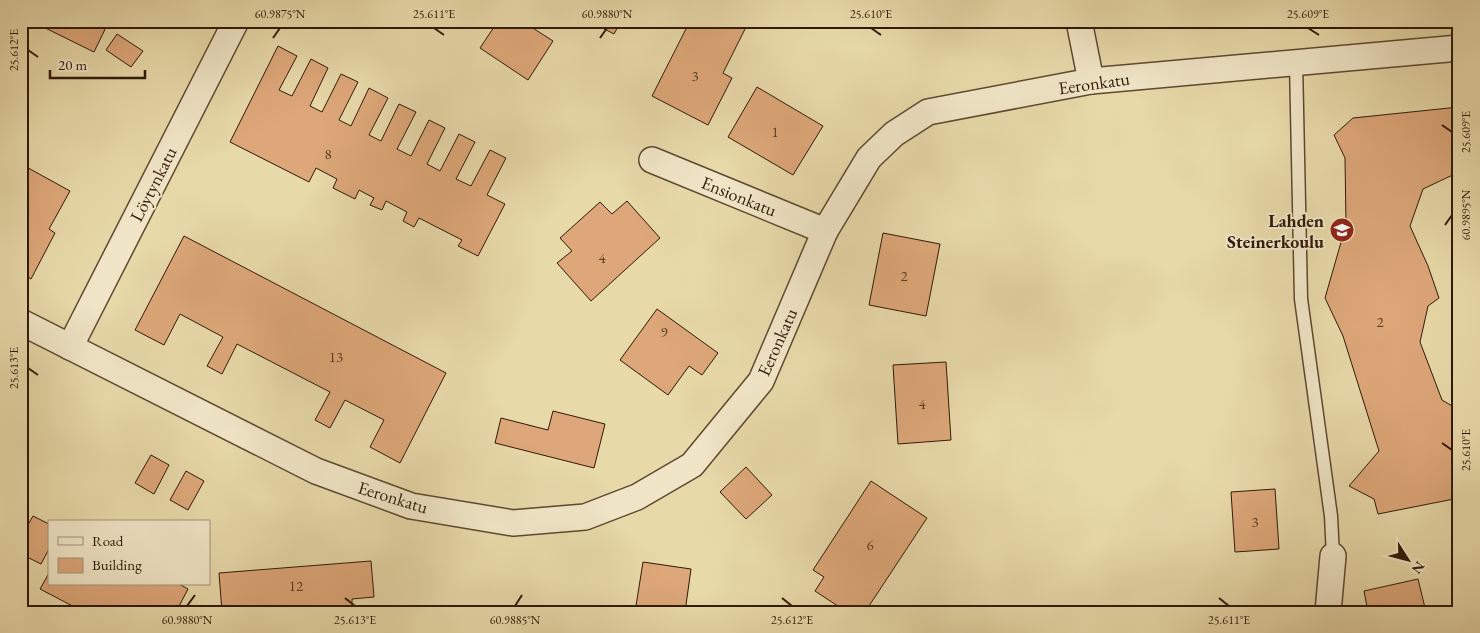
<svg xmlns="http://www.w3.org/2000/svg" width="1480" height="633" font-family="'EB Garamond',serif">
<rect width="100%" height="100%" fill="#e8d9a9"/>
<filter id="stains"><feTurbulence type="fractalNoise" baseFrequency=".004" numOctaves="4"/><feColorMatrix values="0 0 0 0 .2 0 0 0 0 .09 0 0 0 0 .02 0 0 0 .5 -.17"/></filter>
<radialGradient id="worn" r=".72"><stop offset=".6" stop-color="#630" stop-opacity="0"/><stop offset="1" stop-color="#630" stop-opacity=".3"/></radialGradient>
<!-- building -->
<g fill="#dda779" stroke="#2f1908">
<path d="M31,21H109L94,52Z"/>
<path d="M498,21H522L553,41L528,80L480,48Z"/>
<path d="M589,21H621L614,34Z"/>
<path d="M690,21H749L723,73L732,78L708,125L652,96Z"/>
<path d="M117,34L143,51L131,67L106,50Z"/>
<path d="M278,46L297,56L279,90L292,96L311,59L328,68L310,106L322,112L341,74L358,82L339,120L351,126L369,88L388,98L369,135L381,141L399,104L416,112L397,149L411,156L429,120L445,128L427,164L440,171L459,134L475,142L456,179L471,186L490,150L506,158L487,195L505,204L478,256L458,246L462,240L419,218L414,227L403,221L407,212L386,201L382,210L370,205L374,198L359,190L355,199L333,188L337,179L316,168L309,182L230,142Z"/>
<path d="M757,87L823,126L793,175L728,137Z"/>
<path d="M1459,107V172L1423,189L1410,226L1428,266L1439,298L1428,306L1420,342L1442,400L1459,410V498L1378,514L1374,499L1349,486L1379,451L1343,336L1325,298L1346,225L1345,158L1334,135L1353,118Z"/>
<path d="M21,164L70,191L49,229L55,233L31,279L21,273Z"/>
<path d="M627,201L660,238L591,301L557,263L572,251L560,238L600,202L612,214Z"/>
<path d="M883,233L940,244L926,316L869,305Z"/>
<path d="M184,236L446,373L400,463L370,447L384,420L345,400L330,428L315,420L330,392L237,344L222,374L207,366L223,337L180,314L164,345L135,330Z"/>
<path d="M657,309L718,353L702,375L689,366L668,395L620,360Z"/>
<path d="M946,362L951,440L898,444L893,365Z"/>
<path d="M553,411L605,424L594,468L495,443L501,418L548,430Z"/>
<path d="M151,455L169,465L154,494L135,483Z"/>
<path d="M746,467L772,495L746,519L720,492Z"/>
<path d="M186,471L204,481L188,510L170,500Z"/>
<path d="M871,481L927,518L865,612H847L815,591L824,577L813,570Z"/>
<path d="M1275,489L1279,549L1235,552L1231,492Z"/>
<path d="M33,516L49,524V549L41,564L21,554V537Z"/>
<path d="M371,561L374,597L352,599V612H222L219,573Z"/>
<path d="M643,562L691,569L685,612H635Z"/>
<path d="M49,573V584H179L188,589L176,612H84L40,589Z"/>
<path d="M1418,579L1426,612H1368L1364,591Z"/>
</g>
<g fill="none" stroke-linecap="round" stroke-linejoin="round">
<defs>
<path id="service" d="M1296,62L1301,299L1331,516L1333,556"/>
<g id="minor">
<path d="M1079,21L1091,81"/>
<path d="M652,160L825,231"/>
<path d="M21,322L316,471L411,506L513,523L585,517L637,497L692,465L761,381L825,231L869,158L894,134L928,112L1091,81L1459,48"/>
<path d="M70,347L236,21"/>
<path d="M1328,612L1333,556"/>
</g>
</defs>
<!-- service casing -->
<use href="#service" stroke="#5d4930" stroke-width="15"/>
<!-- minor casing -->
<use href="#minor" stroke="#5d4930" stroke-width="28"/>
<!-- service -->
<use href="#service" stroke="#f0e6c7" stroke-width="12"/>
<!-- minor -->
<use href="#minor" stroke="#f0e6c7" stroke-width="25"/>
</g>
<!-- ticks -->
<path fill="none" stroke="#2f1908" stroke-width="2" d="M434,28L444,35M871,28L881,35M1308,28L1319,35M273,38L280,28M600,38L607,28M28,50L38,57M1442,125L1452,132M1445,225L1452,215M28,368L38,375M1442,443L1452,450M345,598L355,606M782,598L792,606M1219,598L1229,606M187,606L195,595M515,606L522,595"/>
<!-- icons -->
<defs>
<symbol id="school-disc" viewBox="-11 -11 22 22"><circle r="9.5" fill="#8f2418" stroke="#f0e6c7"/><path d="M0-5L7-2L0 1L-7-2ZM-4 1L0 2.5L4 1V4Q0 6-4 4Z" fill="#fff"/></symbol>
</defs>
<g fill-rule="evenodd">
<use href="#school-disc" x="1328" y="216" width="28" height="28"/>
</g>
<g text-anchor="middle" dominant-baseline="central" stroke-width="4" stroke-linejoin="round" paint-order="stroke">
<!-- number labels -->
<g font-size="15" fill="#5a3c24">
<text x="695" y="75">3</text>
<text x="775" y="131">1</text>
<text x="328" y="153">8</text>
<text x="602" y="257">4</text>
<text x="904" y="275">2</text>
<text x="1380" y="321">2</text>
<text x="664" y="331">9</text>
<text x="336" y="356">13</text>
<text x="922" y="403">4</text>
<text x="1255" y="521">3</text>
<text x="870" y="544">6</text>
<text x="296" y="585">12</text>
</g>
<!-- street labels -->
<g font-size="18" fill="#2f1908" stroke="#f0e6c7">
<text transform="translate(1094 83) rotate(-8)">Eeronkatu</text>
<text transform="translate(153 184) rotate(-63)">Löytynkatu</text>
<text transform="translate(739 196) rotate(22)">Ensionkatu</text>
<text transform="translate(777 342) rotate(-66)">Eeronkatu</text>
<text transform="translate(393 497) rotate(17)">Eeronkatu</text>
</g>
<!-- poi labels -->
<g font-size="18" font-weight="bold" fill="#2f1908" stroke="#f0e6c7" text-anchor="end">
<text x="1324" y="220">Lahden<tspan x="1324" dy="21">Steinerkoulu</tspan></text>
</g>
</g>
<!-- margin -->
<rect width="1480" height="633" fill="none" stroke="#e8d9a9" stroke-width="55"/>
<!-- legend -->
<rect x="48" y="520" width="162" height="65" fill="#f0e6c7" stroke="#a3947b"/>
<rect x="58" y="537" width="25" height="8" fill="#f0e6c7" stroke="#a3947b"/>
<text x="92" y="546" font-size="15" fill="#2f1908">Road</text>
<rect x="58" y="558" width="25" height="15" fill="#dda779" stroke="#a3947b"/>
<text x="92" y="570" font-size="15" fill="#2f1908">Building</text>
<!-- north arrow -->
<g transform="translate(1408 560) rotate(126)" stroke="#f0e6c7" stroke-width="4" paint-order="stroke">
<path d="M0-4L9 19L0 12L-9 19Z" fill="#2f1908"/>
<text y="-8" font-size="14" font-weight="bold" text-anchor="middle" fill="#2f1908">N</text>
</g>
<!-- scale -->
<path d="M50 70v8h95v-8" fill="none" stroke="#2f1908" stroke-width="2.5"/>
<text x="58" y="70" font-size="15" fill="#2f1908" stroke="#f0e6c7" stroke-width="4" paint-order="stroke">20 m</text>
<rect x="28" y="28" width="1424" height="578" fill="none" stroke="#2f1908" stroke-width="2"/>
<g font-size="12" text-anchor="middle" fill="#2f1908">
<text x="280" y="18">60.9875°N</text>
<text x="434" y="18">25.611°E</text>
<text x="607" y="18">60.9880°N</text>
<text x="871" y="18">25.610°E</text>
<text x="1308" y="18">25.609°E</text>
<text transform="translate(14 50) rotate(-90)" y="4">25.612°E</text>
<text transform="translate(1466 132) rotate(-90)" y="4">25.609°E</text>
<text transform="translate(1466 215) rotate(-90)" y="4">60.9895°N</text>
<text transform="translate(14 368) rotate(-90)" y="4">25.613°E</text>
<text transform="translate(1466 450) rotate(-90)" y="4">25.610°E</text>
<text x="187" y="624">60.9880°N</text>
<text x="355" y="624">25.613°E</text>
<text x="515" y="624">60.9885°N</text>
<text x="792" y="624">25.612°E</text>
<text x="1229" y="624">25.611°E</text>
</g>
<rect width="100%" height="100%" filter="url(#stains)"/>
<rect width="100%" height="100%" fill="url(#worn)"/>
</svg>
